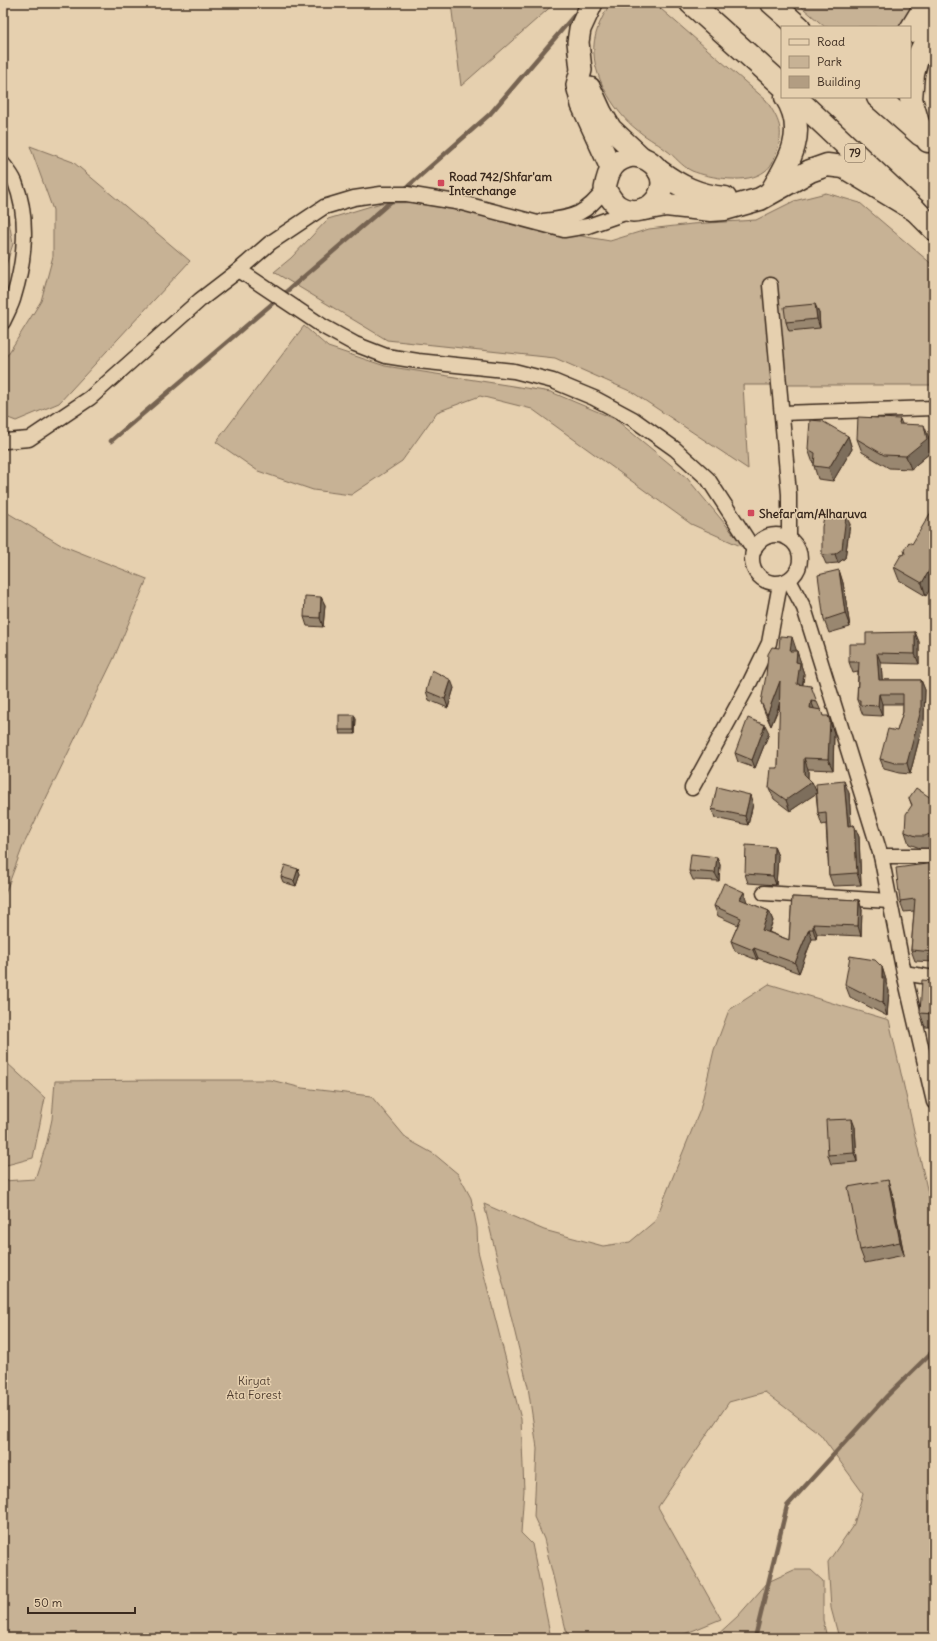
<svg xmlns="http://www.w3.org/2000/svg" width="937" height="1641" font-family="Delius,sans-serif">
<rect width="100%" height="100%" fill="#e6d0af"/>
<filter id="ink" filterUnits="userSpaceOnUse"><feTurbulence type="fractalNoise" baseFrequency=".025" numOctaves="2"/><feDisplacementMap in="SourceGraphic" scale="8" xChannelSelector="R" yChannelSelector="G"/><feConvolveMatrix kernelMatrix="1 2 1 2 8 2 1 2 1" color-interpolation-filters="sRGB"/></filter>
<g filter="url(#ink)">
<!-- green -->
<g fill="#c7b295" stroke="#816e5a">
<path d="M451,3H555L461,86Z"/>
<path d="M611,3H654L766,100C779,120 785,130 776,153C774,160 771,167 765,171C748,185 710,178 692,171C681,166 675,156 666,150C656,142 645,137 636,129C616,113 595,80 594,54C592,37 601,17 611,3Z"/>
<path d="M797,3H915L902,27H825Z"/>
<path d="M30,146L73,162L190,261L59,403L16,421L3,416V362L41,301L53,256V210Z"/>
<path d="M3,189L13,244L3,274Z"/>
<path d="M826,193L860,203L934,266V385H743L748,469L632,392L555,358L387,340L274,272L291,258L328,219L381,203L445,202L558,232L610,241L649,229L692,224L756,220L794,201Z"/>
<path d="M304,326L328,347L385,366L551,392L615,419L687,478L745,548L691,524L532,409L480,396L437,412L402,461L351,495L313,490L258,471L216,442Z"/>
<path d="M3,510L61,545L147,579L114,658L23,846L3,899Z"/>
<path d="M769,984L889,1020L934,1220V1638H839L831,1608L828,1562L854,1524L863,1493L820,1434L765,1392L729,1402L658,1507L721,1619L682,1635L669,1638H568L544,1539L534,1517L537,1448L528,1387L484,1204L544,1230L603,1246L630,1242L655,1221L700,1110L714,1050L729,1010Z"/>
<path d="M3,1056L6,1062L45,1098L33,1158L3,1166Z"/>
<path d="M158,1080H271L302,1088L371,1096L407,1139L434,1154L458,1174L471,1198L477,1228L478,1251L521,1419L524,1490L521,1533L532,1544L551,1638H3V1181L35,1179L47,1142L52,1119L55,1081Z"/>
<path d="M794,1570H811L823,1581V1620L827,1638H712L716,1636L738,1616L768,1582Z"/>
</g>
<g fill="none" stroke-linecap="round" stroke-linejoin="round">
<!-- stream -->
<g stroke="#766451" stroke-width="4.5">
<path d="M404,190L490,114L578,11"/>
<path d="M111,441L321,262L395,198"/>
<path d="M755,1638L787,1506L887,1396L934,1350"/>
</g>
<defs>
<g id="street">
<path d="M3,164C7,169 12,175 15,182C29,217 25,260 14,296C12,305 7,313 3,322"/>
<path d="M543,221C574,218 586,214 605,189"/>
<path d="M239,270L324,327L355,344L386,356L418,361L514,371L553,381L594,398L633,419L675,449L708,479L754,550"/>
<path d="M770,285L789,494V539"/>
<path d="M782,413L934,408"/>
<path d="M3,440L6,441L29,439L90,398L200,300L239,270L270,243L324,207L354,198L381,194H407L462,203L564,230L588,226L631,211"/>
<circle cx="776" cy="559" r="24"/>
<path d="M789,580L804,608L881,856L904,973L934,1102"/>
<path d="M692,788L750,682L769,643L780,584"/>
<path d="M881,856H934"/>
<path d="M764,893L889,901"/>
<path d="M904,973L934,978"/>
</g>
<g id="secondary">
<path d="M592,3L580,29L578,42L581,70L577,85L582,105L611,168"/>
<path d="M590,88L601,112L611,129L641,157"/>
<path d="M633,156C653,157 670,177 658,197C650,211 631,215 618,206C612,202 609,195 605,189C608,170 614,159 633,156Z"/>
</g>
<g id="highway">
<path d="M691,3L782,85"/>
<path d="M772,3L799,27"/>
<path d="M910,31L927,3"/>
<path d="M795,97L915,210L934,229"/>
<path d="M878,97L921,135"/>
<path d="M928,141L918,123L911,99L913,74L917,59L934,25"/>
<path d="M659,171C679,186 699,196 725,198"/>
<path d="M771,192C790,161 808,131 786,97"/>
<path d="M644,209L666,205L711,210L725,209L760,199L810,171L827,165L844,167L915,210"/>
</g>
</defs>
<!-- street casing -->
<use href="#street" stroke="#3b2a1e" stroke-width="17"/>
<!-- secondary casing -->
<use href="#secondary" stroke="#3b2a1e" stroke-width="24"/>
<!-- highway casing -->
<use href="#highway" stroke="#3b2a1e" stroke-width="25"/>
<!-- street -->
<use href="#street" stroke="#e6d0af" stroke-width="14"/>
<!-- secondary -->
<use href="#secondary" stroke="#e6d0af" stroke-width="21"/>
<!-- highway -->
<use href="#highway" stroke="#e6d0af" stroke-width="22"/>
</g>
<!-- wall -->
<g fill="#998770" stroke="#3b2a1e">
<path d="M819,313L820,328L789,331L786,322Z"/>
<path d="M900,419L902,424L929,438L931,452L911,469L889,468L862,452L857,439Z"/>
<path d="M848,436L852,449L833,481L818,479L814,466V463H813L808,449Z"/>
<path d="M850,524L845,558L838,563L826,564L822,555Z"/>
<path d="M909,542L926,596L899,580L894,567L905,554Z"/>
<path d="M839,570L843,583L850,627L829,633L824,620Z"/>
<path d="M321,597L325,605L323,627L307,626L304,617Z"/>
<path d="M915,632L919,642V664L881,663L882,680H921L925,690L924,720L910,774L899,773L884,769L880,759L897,731L903,712V704H882V716L863,715L857,700L858,672L853,673L849,662L866,644Z"/>
<path d="M779,648L796,649V651L801,663V665L804,674L803,685L817,702L823,716L832,727L834,733L833,770L808,769V778L812,782L816,792L849,793L851,826L854,825L859,837L861,885L833,886L829,875L826,824L822,825L818,813L816,793L790,811L774,799L769,788L778,768L780,705L771,726L765,713L761,702Z"/>
<path d="M454,688L448,708L429,700L426,691Z"/>
<path d="M356,719L355,734H340L339,730Z"/>
<path d="M769,733L755,768L738,762L735,753Z"/>
<path d="M909,798L934,800V846L929,848H920L909,844L905,832L912,806Z"/>
<path d="M753,804L748,825L715,818L712,809Z"/>
<path d="M774,847L778,856L776,885L748,883L745,874Z"/>
<path d="M717,857L720,865L719,881L693,880L689,871Z"/>
<path d="M934,863V962L915,961L911,950L914,911L904,912L900,901Z"/>
<path d="M298,869L300,874L296,886L283,882L281,877Z"/>
<path d="M792,897L859,900L862,910L861,936L817,934L816,939H812L799,973L758,958L757,960L735,951L731,941L738,925L718,916L714,906L747,902L769,911L773,921L769,932L789,940Z"/>
<path d="M882,967L886,980V983L889,991L887,1016L850,997L845,984Z"/>
<path d="M934,981V1027H925L920,1013Z"/>
<path d="M855,1127L857,1162L831,1164L828,1155Z"/>
<path d="M892,1193L904,1255L865,1263L860,1250Z"/>
</g>
<!-- shaded-wall -->
<g fill="#7d6e5b" stroke="#3b2a1e">
<path d="M815,304L819,313L820,328L817,319Z"/>
<path d="M924,425L929,438L931,452L911,469L906,456Z"/>
<path d="M848,436L852,449L833,481L829,468Z"/>
<path d="M846,516L850,524L845,558L838,563L835,554Z"/>
<path d="M934,562V583L926,596L922,583Z"/>
<path d="M839,570L843,583L850,627L845,613Z"/>
<path d="M321,597L325,605L323,627L320,618Z"/>
<path d="M915,632L919,642V664L915,654Z"/>
<path d="M792,637L796,649L795,662L790,651Z"/>
<path d="M797,651L801,663V665L804,674L801,695L797,684L796,662Z"/>
<path d="M877,653L881,663L883,690L879,680Z"/>
<path d="M451,680L454,688L448,708L445,699Z"/>
<path d="M921,680L925,690L924,720L910,774L907,763Z"/>
<path d="M780,681L784,692L771,726L767,715Z"/>
<path d="M879,694L882,704V716L878,706Z"/>
<path d="M811,701L816,713L810,708Z"/>
<path d="M354,715L356,719L355,734L354,730Z"/>
<path d="M828,716L834,733L833,770L828,759Z"/>
<path d="M765,725L769,733L755,768L752,760Z"/>
<path d="M804,758L808,769V785L812,782L817,793L790,811L786,800L804,774Z"/>
<path d="M844,781L849,793L852,837L848,826Z"/>
<path d="M750,795L753,804L748,825L745,816Z"/>
<path d="M854,825L859,837L861,885L857,873Z"/>
<path d="M774,847L778,856L776,885L773,876Z"/>
<path d="M717,857L720,865L719,881L715,873Z"/>
<path d="M298,869L300,874L296,886L294,881Z"/>
<path d="M744,892L747,902L744,909L740,899Z"/>
<path d="M859,900L862,910L861,936L858,926Z"/>
<path d="M769,911L773,921L765,940L762,930Z"/>
<path d="M813,924L817,934L816,939L813,929Z"/>
<path d="M809,929L812,939L799,973L795,963Z"/>
<path d="M754,948L758,958L757,960L753,950Z"/>
<path d="M882,967L886,980V983L889,991L887,1016L883,1003Z"/>
<path d="M852,1119L855,1127L857,1162L854,1153Z"/>
<path d="M888,1180L892,1193L904,1255L900,1242Z"/>
</g>
<!-- building -->
<g fill="#b29d82" stroke="#3b2a1e">
<path d="M815,304L817,319L786,322L784,307Z"/>
<path d="M858,417L900,419L899,424L924,425L927,439L906,456L884,455L857,439Z"/>
<path d="M810,420L822,421L848,436L829,468L814,466L815,453L808,449Z"/>
<path d="M934,507V562L922,583L894,567L901,555L905,554L904,550L909,542L912,544Z"/>
<path d="M825,512L846,516L842,549L835,554L822,555V527Z"/>
<path d="M839,570L845,613L824,620L818,575Z"/>
<path d="M305,596L321,597L320,618L304,617Z"/>
<path d="M915,632V654L877,653L879,680H921V710L907,763H895L880,759L888,729L897,731L903,712V694H879L878,706L860,705V700H857L859,662H849V644H866V633Z"/>
<path d="M780,636L792,637L790,651H797L796,662L800,663L797,684L811,686L817,702L811,701L810,708L821,710L823,716H828L830,721L828,759L804,758V774L812,782L786,800L769,788L771,768H778L780,681L767,715L761,702L766,676L768,654L772,647L779,648Z"/>
<path d="M432,670L451,680L445,699L426,691Z"/>
<rect x="339" y="715" width="15" height="15"/>
<path d="M748,718L765,725L752,760L735,753Z"/>
<path d="M844,781L848,826L854,825L857,873L829,875L826,812L818,813L816,784Z"/>
<path d="M717,787L750,795L745,816L712,809Z"/>
<path d="M916,788L934,800V832L925,836H916L905,832L906,814L912,805L909,798Z"/>
<path d="M746,845L774,847L773,876L745,874Z"/>
<path d="M691,854L717,857L715,873L689,871Z"/>
<path d="M934,863V952L911,950L915,899L900,901L896,868Z"/>
<path d="M285,865L298,869L294,881L281,877Z"/>
<path d="M724,883L744,892L740,899L769,911L762,930L789,940L792,897L859,900L858,926L813,924V929H809L795,963L754,948L753,950L731,941L741,918L714,906Z"/>
<path d="M850,956L875,960L882,967V978H884L883,1003L845,984Z"/>
<path d="M922,980L934,981V1014L920,1013Z"/>
<path d="M852,1119L854,1153L828,1155L826,1120Z"/>
<path d="M888,1180L900,1242L860,1250L848,1187Z"/>
</g>
</g>
<!-- markers -->
<g fill="#d1495b" stroke="#e6d0af" stroke-width="1.5">
<rect x="437" y="179" width="8" height="8" rx="2"/>
<rect x="747" y="509" width="8" height="8" rx="2"/>
</g>
<g text-anchor="middle" dominant-baseline="central" stroke-width="3" stroke-linejoin="round" paint-order="stroke">
<!-- shield labels -->
<rect fill="#e6d0af" stroke="#6e5c4a" stroke-width="1" x="845" y="144" width="20" height="18" rx="3"/>
<g font-size="11" font-weight="bold" fill="#3b2a1e">
<text x="855" y="153">79</text>
</g>
<!-- poi labels -->
<g font-size="12" font-weight="bold" fill="#3b2a1e" stroke="#e6d0af" text-anchor="start">
<text x="449" y="176">Road 742/Shfar'am<tspan x="449" dy="14">Interchange</tspan></text>
<text x="759" y="513">Shefar'am/Alharuva</text>
</g>
<!-- park labels -->
<g font-size="12" fill="#503e30" stroke="#e6d0af">
<text x="254" y="1380">Kiryat<tspan x="254" dy="14">Ata Forest</tspan></text>
</g>
</g>
<!-- margin -->
<rect width="937" height="1641" fill="none" stroke="#e6d0af" stroke-width="16"/>
<rect x="8" y="8" width="921" height="1625" fill="none" stroke="#3b2a1e" stroke-width="1.5" filter="url(#ink)"/>
<!-- legend -->
<rect x="781" y="26" width="130" height="72" fill="#e6d0af" stroke="#a28e75"/>
<rect x="789" y="39" width="20" height="6" fill="#e6d0af" stroke="#a28e75"/>
<text x="817" y="46" font-size="12" fill="#3b2a1e">Road</text>
<rect x="789" y="56" width="20" height="12" fill="#c7b295" stroke="#a28e75"/>
<text x="817" y="66" font-size="12" fill="#3b2a1e">Park</text>
<rect x="789" y="76" width="20" height="12" fill="#b29d82" stroke="#a28e75"/>
<text x="817" y="86" font-size="12" fill="#3b2a1e">Building</text>
<!-- scale -->
<path d="M28 1607v6h107v-6" fill="none" stroke="#3b2a1e" stroke-width="2"/>
<text x="34" y="1607" font-size="12" fill="#3b2a1e" stroke="#e6d0af" stroke-width="3" paint-order="stroke">50 m</text>
</svg>
